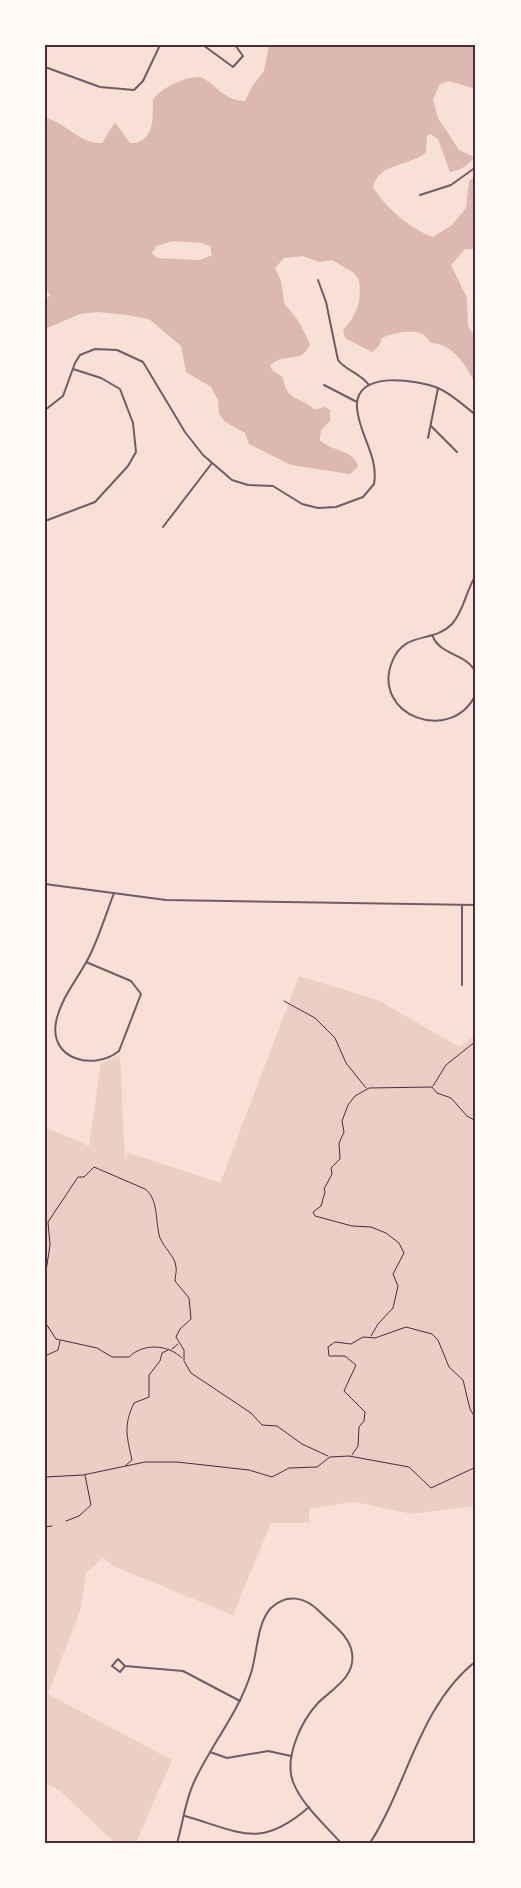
<svg xmlns="http://www.w3.org/2000/svg" width="521" height="1888" font-family="Mulish,sans-serif">
<rect width="100%" height="100%" fill="#f7e1d7"/>
<!-- green -->
<path fill="#ebcfc5" d="M299,976L378,1000L459,1047L476,1035V1506L412,1514L354,1502L309,1509V1523H271L233,1615L115,1567L103,1558L86,1573L81,1608L48,1694L172,1760L136,1843H115L59,1790L45,1783V1127L89,1146L101,1063L120,1055L125,1160L129,1153L220,1183Z"/>
<!-- water -->
<path fill="#dcb8b0" fill-rule="evenodd" d="M269,45H476V89L449,81L440,84L433,100L438,118L459,150L474,157C469,165 459,171 450,172L438,139L430,134L427,136L426,152C413,166 378,162 373,187C386,208 409,228 433,237L452,225L466,208L469,181L476,175V249H465L451,265L467,298L468,326L475,337L476,386C470,372 459,353 444,346C440,344 434,344 430,342C428,340 426,337 424,335C412,328 393,333 382,338L379,346L372,352L345,338L343,330C357,315 362,301 359,280L354,273L332,260L319,262L303,256L284,258L275,268L281,281L284,303L299,322L310,344C303,365 283,351 270,366L273,371L283,377C286,402 300,396 315,410L325,407L330,410V421L321,430L320,440C331,452 355,449 358,467L350,474L291,465L249,444L245,433L224,421L219,413L218,400L211,387L186,372L181,346L149,319L127,315L98,312L80,314L45,329V300L50,295L45,288V118C66,122 79,144 102,143L115,122L130,143H137C156,135 152,116 153,99C163,87 186,76 201,77C217,86 225,101 245,101L253,85L264,71ZM174,241L201,243L210,246L212,255L200,260L157,258L152,253L156,246Z"/>
<g fill="none" stroke-linecap="round" stroke-linejoin="round">
<!-- path -->
<g stroke="#4a2c40" stroke-width="1">
<path d="M284,1001L315,1018L335,1038L346,1063L366,1088"/>
<path d="M433,1086L446,1065L476,1041"/>
<path d="M45,1278L50,1245L48,1222L78,1177H84L94,1167L145,1189C159,1199 155,1223 160,1238C164,1248 175,1256 176,1267C177,1271 175,1276 175,1281L189,1298L191,1319L180,1329L176,1337L184,1350V1360"/>
<path d="M45,1322L56,1339L97,1348L112,1357H129C143,1343 168,1344 182,1358"/>
<path d="M371,1336L378,1324L393,1308L398,1286L393,1274L404,1253L399,1243L386,1233L371,1227L352,1226L315,1216L313,1212L321,1206L325,1192L324,1189L332,1174L331,1168L340,1159L339,1143L344,1132L342,1121L348,1105L355,1096L369,1088L432,1087L437,1093L451,1098L467,1116L476,1121"/>
<path d="M172,1349L178,1344"/>
<path d="M45,1356L58,1350L60,1341"/>
<path d="M184,1361L191,1373L251,1413L262,1425L277,1426L302,1444L328,1456"/>
<path d="M352,1455L358,1446L359,1427L364,1421L365,1412L344,1391L356,1365L345,1356H329L328,1347L335,1342L351,1344L363,1337L375,1338L406,1327L432,1334L438,1340L449,1367L463,1380L470,1409L476,1419"/>
<path d="M125,1466L132,1460C127,1437 123,1426 134,1403L149,1397V1375L160,1361L162,1353L168,1350"/>
<path d="M45,1477L83,1475L145,1462H177L249,1470L272,1477L289,1468L317,1467L330,1457L349,1456L409,1467L431,1488L476,1467"/>
<path d="M66,1521L79,1516L91,1505L85,1475"/>
<path d="M45,1527L52,1526"/>
</g>
<!-- minor -->
<g stroke="#755966" stroke-width="2">
<path d="M203,45L233,67L243,56L235,45"/>
<path d="M45,67L100,87L134,90L143,81L160,45"/>
<path d="M420,195L451,185L476,167"/>
<path d="M318,280L326,302L338,360C345,370 360,373 369,385"/>
<path d="M324,385L357,402"/>
<path d="M45,410L63,396L75,363L80,355L95,349L117,350L143,362L185,432L203,455L232,480L248,485L273,486L302,504L318,508L336,507L363,497L374,484C379,456 359,435 357,408C354,369 417,380 438,388C452,394 464,406 476,415"/>
<path d="M431,426L457,452"/>
<path d="M428,438L438,388"/>
<path d="M45,521L95,502L128,466L136,452L133,423L120,389L101,378L73,369"/>
<path d="M163,527L212,463"/>
<path d="M476,575C466,590 464,611 452,624C433,644 404,630 392,662C371,715 451,746 476,694"/>
<path d="M432,635C441,657 466,652 476,673"/>
<path d="M45,884L166,900L476,905"/>
<path d="M86,962L131,981L141,994L119,1051C94,1071 49,1060 56,1022C61,997 78,979 89,957C99,937 106,914 114,893"/>
<path d="M462,985V905"/>
<path d="M125,1666L120,1672L112,1666L118,1659L125,1666L183,1671L240,1701"/>
<path d="M210,1752L227,1758L268,1751L291,1756"/>
<path d="M185,1816C241,1832 260,1850 309,1807"/>
<path d="M177,1843C183,1823 185,1801 194,1782C211,1745 239,1712 251,1673C257,1655 257,1622 271,1608C287,1593 305,1597 319,1611C331,1623 350,1636 352,1653C356,1677 332,1689 318,1703C301,1721 284,1758 293,1782C302,1805 325,1825 341,1843"/>
</g>
<!-- tertiary -->
<path stroke="#755966" stroke-width="2" d="M370,1843C408,1784 419,1706 476,1661"/>
</g>
<!-- border -->
<rect width="521" height="1888" fill="none" stroke="#fffaf5" stroke-width="93"/>
<rect x="46" y="46" width="428" height="1796" fill="none" stroke="#4a2c40" stroke-width="2"/>
</svg>
